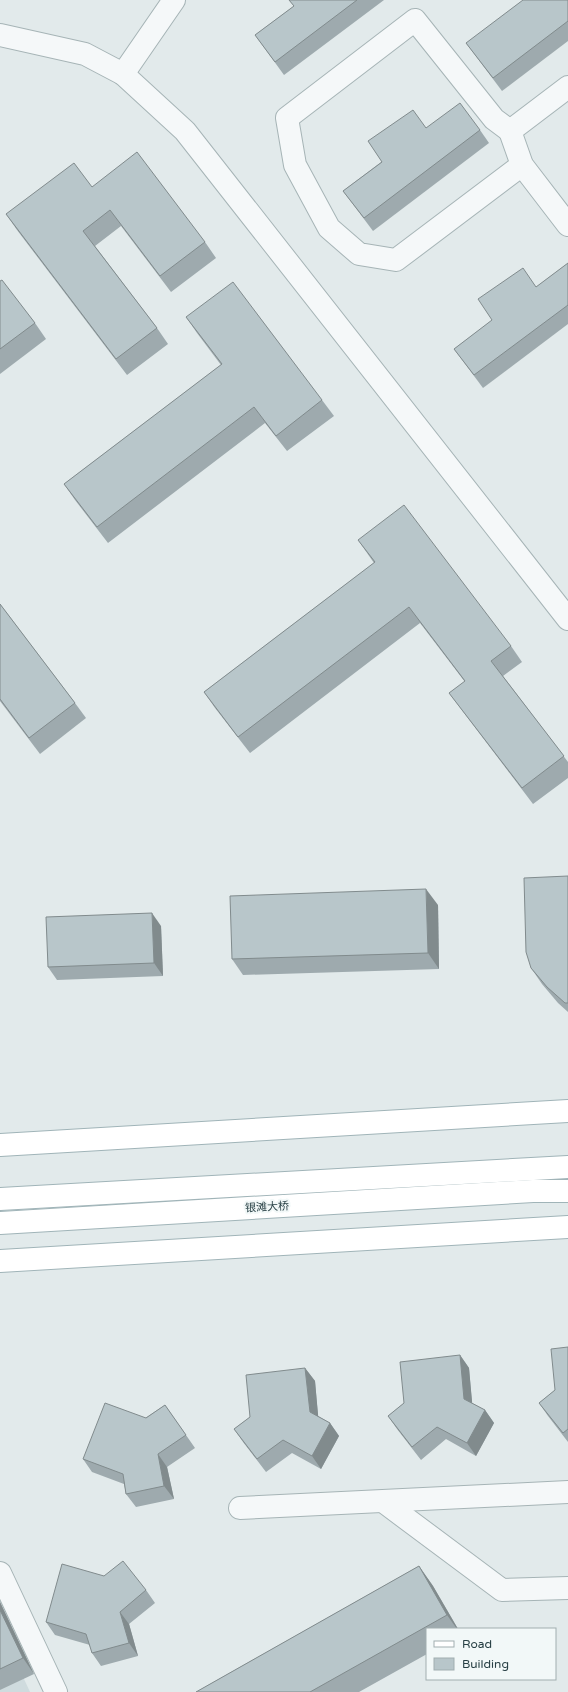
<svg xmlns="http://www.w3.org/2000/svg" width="568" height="1692" font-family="'Varela Round','Noto Sans SC',sans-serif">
<rect width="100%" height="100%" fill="#e2eaeb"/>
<!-- built -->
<path fill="#cfdbde" d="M0,1627L30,1692H0Z"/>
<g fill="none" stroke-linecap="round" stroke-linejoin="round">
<defs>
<g id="minor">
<path d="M0,35L85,54L123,74L185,131L568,619"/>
<path d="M123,74L174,0"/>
<path d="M568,87L510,131L522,165L568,225"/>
<path d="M510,131L494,119L415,20L287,118L295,165L329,228L359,254L396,260L522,165"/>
<path d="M384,1502L502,1590L568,1588"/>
<path d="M240,1508L568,1492"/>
<path d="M0,1573L56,1692"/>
</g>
<g id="major">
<path d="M0,1145L568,1111"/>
<path d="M0,1199L568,1167"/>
<path d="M0,1223L533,1191H568"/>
<path d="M0,1261L568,1227"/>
</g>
</defs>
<!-- minor casing -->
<use href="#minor" stroke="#a6b4b6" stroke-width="24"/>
<!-- major casing -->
<use href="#major" stroke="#a0b4b8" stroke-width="24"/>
<!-- minor -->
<use href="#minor" stroke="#f5f8f9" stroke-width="22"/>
<!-- major -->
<use href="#major" stroke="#fff" stroke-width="22"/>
</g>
<!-- wall -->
<g fill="#9eaaae">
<path d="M289,0H384L284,75L255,35L294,6Z"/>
<path d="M568,0V41L502,91L466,43Z"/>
<path d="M426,128L480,130L489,143L373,231L343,191Z"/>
<path d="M92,187L205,242L216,258L171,292L121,226L95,246L157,328L168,344L127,375L17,230L6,214Z"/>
<path d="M568,263V324L483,388L454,349Z"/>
<path d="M0,281L35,323L46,339L0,374Z"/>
<path d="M186,317L322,400L334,416L287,451L265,423L108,543L75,500L64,484L221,365L197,333Z"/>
<path d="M358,540L511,646L522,662L503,676L568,762V778L533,804L461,709L449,693L465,682L420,623L250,753L215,708L204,692L374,563Z"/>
<path d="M0,604L75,703L86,718L40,754L0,701Z"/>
<path d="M568,876V1012L558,1003L542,984L531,968Z"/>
<path d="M438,905L439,969L243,975L232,959Z"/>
<path d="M161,926L163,976L57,980L48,967Z"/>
<path d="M568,1347V1442L548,1416L539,1403L555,1390Z"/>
<path d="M460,1355L469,1368L472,1403L485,1410L494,1423L476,1456L446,1439L421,1460L397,1429L388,1416L404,1403Z"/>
<path d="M305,1368L315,1381L318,1416L330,1423L339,1436L321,1469L292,1453L266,1472L243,1442L234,1429L250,1417Z"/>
<path d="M165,1405L195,1448L167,1467L174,1499L136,1507L126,1494L124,1484L92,1472L83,1459Z"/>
<path d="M419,1566L433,1586L458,1629H427V1654L359,1692H196Z"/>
<path d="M146,1590L155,1603L129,1624L138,1656L101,1666L92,1653L90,1645L55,1635L46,1622Z"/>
<path d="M0,1602L34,1674L0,1690Z"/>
</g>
<!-- shaded-wall -->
<g fill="#818b8d">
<path d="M426,889L438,905L439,969L428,953Z"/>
<path d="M152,913L161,926L163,976L154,963Z"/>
<path d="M460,1355L469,1368L473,1412L464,1399Z"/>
<path d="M305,1368L315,1381L319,1425L310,1412Z"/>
<path d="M485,1410L494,1423L476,1456L467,1443Z"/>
<path d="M330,1423L339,1436L321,1469L312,1456Z"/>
<path d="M158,1454L167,1467L174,1499L164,1486Z"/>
<path d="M419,1566L433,1586L458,1629H457L447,1615Z"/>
<path d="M0,1602L34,1674L23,1658L0,1610Z"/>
<path d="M120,1612L129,1624L138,1656L129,1643Z"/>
</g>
<!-- building -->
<g fill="#b8c6ca" stroke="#818b8d">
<path d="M289,0H357L275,62L255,35L294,6Z"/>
<path d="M523,0H568V21L493,78L466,43Z"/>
<path d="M460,103L480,130L364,218L343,191L382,162L368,141L413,110L426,128Z"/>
<path d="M137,152L205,242L160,276L110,210L83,231L157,328L116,359L6,214L74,163L92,187Z"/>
<path d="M568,263V305L474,375L454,349L492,320L478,299L523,268L536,287Z"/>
<path d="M2,280L35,323L0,349V281Z"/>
<path d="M233,282L322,400L276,436L254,407L97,527L64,484L222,364L186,317Z"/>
<path d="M404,505L511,646L491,661L564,756L522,788L449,693L465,681L409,607L238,737L204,692L375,562L358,540Z"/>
<path d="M0,604L75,703L29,738L0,699Z"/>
<path d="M568,876V1003H565L547,987L531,968L526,952L524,878Z"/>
<path d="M426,889L428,953L232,959L230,896Z"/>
<path d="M152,913L154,963L48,967L46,917Z"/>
<path d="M568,1347V1429L563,1433L539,1403L555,1390L551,1349Z"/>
<path d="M460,1355L464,1399L485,1410L467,1443L437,1427L412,1447L388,1416L404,1403L400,1362Z"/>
<path d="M305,1368L310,1412L330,1423L312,1456L283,1440L257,1459L234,1429L250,1417L246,1375Z"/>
<path d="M105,1403L146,1418L165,1405L186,1435L158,1454L164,1486L126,1494L123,1474L83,1459Z"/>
<path d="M123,1561L146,1590L120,1612L129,1643L92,1653L86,1634L46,1622L62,1564L104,1576Z"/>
<path d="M419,1566L447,1615L310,1692H196Z"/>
<path d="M0,1610L23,1658L0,1669Z"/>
</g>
<g text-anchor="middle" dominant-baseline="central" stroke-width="4" stroke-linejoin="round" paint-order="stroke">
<!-- street labels -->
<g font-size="11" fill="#284045" stroke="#f2f8f8">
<text transform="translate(267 1207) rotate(-3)">银滩大桥</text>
</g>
</g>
<!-- legend -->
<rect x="426" y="1628" width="130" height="52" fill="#f2f8f8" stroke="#a1aeb0"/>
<rect x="434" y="1641" width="20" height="6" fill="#ffffff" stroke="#a1aeb0"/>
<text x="462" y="1648" font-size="12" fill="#284045">Road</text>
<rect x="434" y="1658" width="20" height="12" fill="#b8c6ca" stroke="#a1aeb0"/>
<text x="462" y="1668" font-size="12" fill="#284045">Building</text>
</svg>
